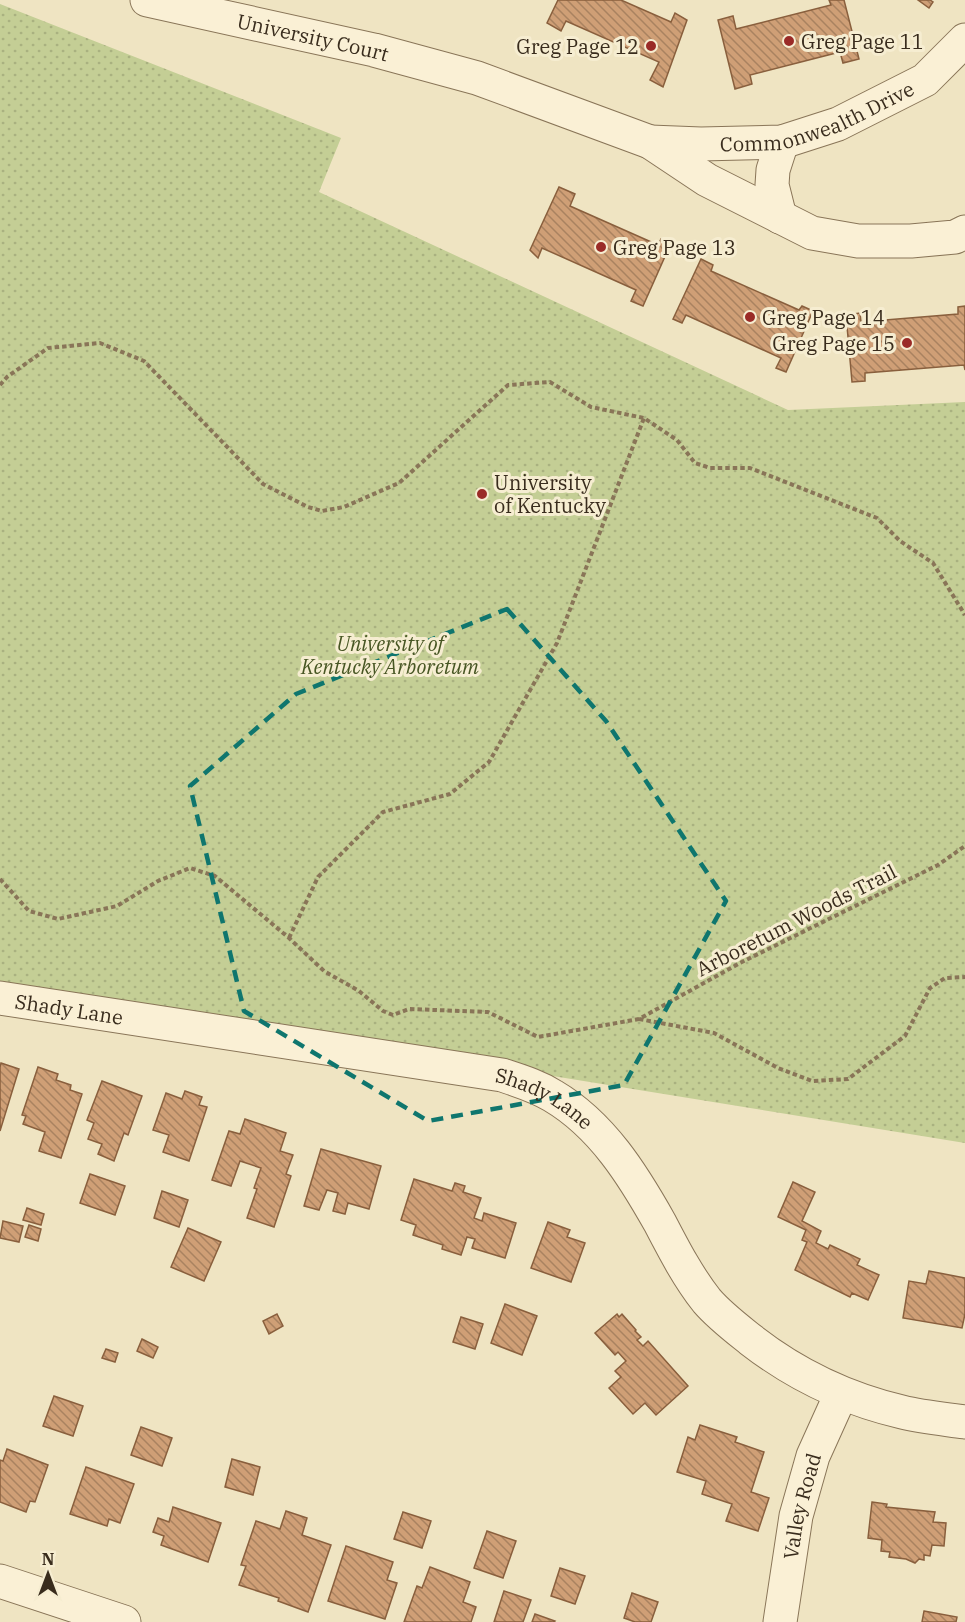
<svg xmlns="http://www.w3.org/2000/svg" width="965" height="1622" font-family="'IBM Plex Serif',serif">
<defs>
<pattern id="park-dots" width="8" height="8" patternUnits="userSpaceOnUse" patternTransform="scale(1.5)"><rect width="8" height="8" fill="#c4ce95"/><path d="M2 2h.1M6 6h.1" fill="none" stroke="#a9b180" stroke-width="1.8" stroke-linecap="round"/></pattern>
<pattern id="building-back-hatch" width="6" height="6" patternUnits="userSpaceOnUse" patternTransform="scale(1.5)"><rect width="6" height="6" fill="#cf9f76"/><path d="M-1 5l2 2M0 0l6 6M5-1l2 2" fill="none" stroke="#a98260"/></pattern>
</defs>
<rect width="100%" height="100%" fill="#efe4c2"/>
<!-- park -->
<path fill="url(#park-dots)" d="M0,4L341,138L319,192L788,410L965,402V1143L0,986Z"/>
<!-- building -->
<g fill="url(#building-back-hatch)" stroke="#895f3d" stroke-width="1.5">
<path d="M558,0H621L671,22L675,13L687,20L663,87L650,80L659,62L566,21L561,31L547,23Z"/>
<path d="M829,0H844L859,59L843,63L840,52L750,75L752,84L735,89L718,20L733,16L736,29L831,5Z"/>
<path d="M918,0H930L933,2L929,8Z"/>
<path d="M559,187L575,194L570,206L658,245L661,239L671,243L643,306L631,301L636,290L542,248L538,258L530,250Z"/>
<path d="M701,259L713,265L711,271L799,310L802,306L813,311L786,372L776,368L781,358L686,315L682,323L673,319Z"/>
<path d="M965,306V370L964,365L865,373V381L852,382L846,315L860,313L861,322L958,314V307Z"/>
<path d="M1,1063L19,1069L0,1131V1067Z"/>
<path d="M38,1067L58,1074L56,1080L71,1085L70,1090L82,1094L61,1158L39,1151L45,1132L23,1124L26,1116L22,1115Z"/>
<path d="M102,1081L142,1096L128,1135L124,1133L114,1161L98,1154L102,1144L88,1139L94,1123L87,1120Z"/>
<path d="M185,1091L202,1097L199,1105L207,1107L189,1161L163,1152L169,1135L153,1130L166,1093L182,1099Z"/>
<path d="M245,1119L286,1133L280,1151L293,1155L286,1174L291,1176L274,1227L247,1218L257,1189L254,1188L261,1168L240,1161L231,1186L212,1180L229,1131L240,1134Z"/>
<path d="M321,1149L381,1166L369,1209L348,1203L345,1214L333,1211L338,1193L327,1190L319,1210L304,1206Z"/>
<path d="M90,1174L125,1186L115,1215L80,1203Z"/>
<path d="M414,1179L452,1191L455,1183L465,1186L463,1192L481,1198L474,1218L482,1221L484,1213L516,1223L505,1258L472,1248L475,1239L467,1237L461,1255L442,1249L443,1245L413,1235L416,1225L401,1220Z"/>
<path d="M793,1182L815,1192L802,1221L821,1231L816,1243L828,1249L830,1245L860,1259L857,1265L879,1275L868,1300L852,1293L850,1297L795,1270L807,1242L802,1240L806,1230L778,1217Z"/>
<path d="M162,1191L188,1200L179,1227L154,1218Z"/>
<path d="M27,1208L44,1214L41,1225L23,1220Z"/>
<path d="M3,1221L23,1226L19,1242L0,1238Z"/>
<path d="M548,1222L570,1230L567,1237L585,1243L571,1282L531,1268Z"/>
<path d="M29,1225L41,1229L38,1241L25,1237Z"/>
<path d="M188,1228L221,1242L204,1281L171,1267Z"/>
<path d="M929,1271L965,1278V1314L962,1328L903,1318L909,1281L926,1284Z"/>
<path d="M505,1304L537,1316L522,1355L491,1343Z"/>
<path d="M277,1314L283,1326L269,1334L263,1321Z"/>
<path d="M617,1314L619,1317L622,1314L636,1330L635,1331L641,1337L637,1340L643,1346L648,1341L688,1386L656,1415L645,1403L633,1414L609,1388L621,1377L615,1371L626,1361L618,1352L615,1355L595,1333Z"/>
<path d="M461,1317L483,1324L475,1349L453,1342Z"/>
<path d="M142,1339L158,1347L153,1358L137,1351Z"/>
<path d="M106,1349L118,1353L115,1362L102,1358Z"/>
<path d="M54,1396L83,1406L73,1436L43,1426Z"/>
<path d="M700,1425L737,1437L735,1442L764,1452L751,1492L769,1498L758,1531L726,1521L732,1504L702,1494L706,1481L677,1472L688,1437L695,1440Z"/>
<path d="M141,1427L172,1438L162,1466L131,1455Z"/>
<path d="M7,1449L48,1465L35,1502L30,1501L26,1512L0,1502V1460L3,1461Z"/>
<path d="M232,1459L260,1467L253,1495L225,1487Z"/>
<path d="M86,1467L134,1484L120,1523L109,1519L107,1526L70,1514Z"/>
<path d="M872,1502L887,1504L886,1507L935,1512L933,1522L946,1523L944,1546L932,1545L930,1556L924,1555V1560L919,1559L915,1563L906,1559L889,1557L890,1552L881,1551L882,1540L868,1538Z"/>
<path d="M173,1507L221,1523L208,1562L161,1545L164,1536L153,1532L158,1518L169,1522Z"/>
<path d="M286,1511L307,1518L302,1535L331,1545L308,1612L278,1601L279,1598L239,1585L246,1566L241,1565L256,1521L280,1529Z"/>
<path d="M403,1512L431,1521L422,1548L394,1539Z"/>
<path d="M487,1531L516,1541L503,1578L474,1568Z"/>
<path d="M346,1546L393,1562L387,1580L397,1583L385,1619L328,1601Z"/>
<path d="M430,1567L470,1582L463,1602L476,1607L471,1622H404L417,1586L422,1588Z"/>
<path d="M560,1568L585,1576L575,1604L551,1596Z"/>
<path d="M504,1591L531,1600L523,1622H494Z"/>
<path d="M632,1593L658,1602L651,1622H635L624,1618Z"/>
<path d="M924,1611L957,1617L956,1622H922Z"/>
<path d="M535,1614L555,1621L554,1622H532Z"/>
</g>
<g fill="none" stroke-linecap="round" stroke-linejoin="round">
<defs>
<g id="street">
<path id="s1" d="M147,0L374,50L477,78L650,142L707,180L812,233L858,241H911L955,237L965,232"/>
<path id="s2" d="M650,142L701,144L782,142L838,124L925,80L965,40"/>
<path d="M780,217L772,185L773,170L782,142"/>
<path id="s3" d="M0,998L502,1075C520,1081 537,1086 553,1096C602,1125 633,1175 660,1223C674,1250 688,1277 707,1301C720,1316 736,1328 751,1340C796,1375 847,1399 902,1412C922,1417 944,1419 965,1422"/>
<path d="M0,1581L124,1622"/>
<path id="s4" d="M780,1622L796,1516L813,1456L841,1394"/>
</g>
</defs>
<!-- street casing -->
<use href="#street" stroke="#897558" stroke-width="35"/>
<!-- path -->
<g stroke="#897558" stroke-width="4" stroke-dasharray="4.5 3" stroke-linecap="butt">
<path d="M0,385L7,377L48,348L100,343L144,361L263,484L308,507L322,511L344,507L399,483L508,385L550,382L591,407L644,418L677,440L695,463L710,468H750L877,518L900,541L933,563L965,615"/>
<path d="M0,879L29,911L58,919L117,906L158,881L190,868L215,876L289,938L324,971L359,991L383,1011L393,1015L409,1009L488,1012L538,1037L639,1019L740,963L938,865L965,846"/>
<path d="M289,938L318,877L383,812L450,794L489,762L557,643L644,418"/>
<path d="M639,1019L714,1033L778,1068L812,1081L848,1079L905,1036L930,988L945,978L965,977"/>
</g>
<!-- street -->
<use href="#street" stroke="#faf0d5" stroke-width="33"/>
</g>
<!-- marked area -->
<path fill="none" stroke="#0f766e" stroke-width="4.5" stroke-dasharray="12 8" stroke-linejoin="round" d="M507,609L606,721L726,901L624,1085L428,1121L244,1011L190,786L296,694Z"/>
<!-- markers -->
<g fill="#9a2b27" stroke="#f6edd1" stroke-width="2">
<circle cx="789" cy="41" r="6"/>
<circle cx="651" cy="46" r="6"/>
<circle cx="601" cy="247" r="6"/>
<circle cx="750" cy="317" r="6"/>
<circle cx="907" cy="343" r="6"/>
<circle cx="482" cy="494" r="6"/>
</g>
<g text-anchor="middle" dominant-baseline="central" stroke-width="6" stroke-linejoin="round" paint-order="stroke">
<!-- street labels -->
<g font-size="20" fill="#392c1d" stroke="#f6edd1">
<text stroke="none"><textPath href="#s1" startOffset="170">University Court</textPath></text>
<text stroke="none"><textPath href="#s2" startOffset="172">Commonwealth Drive</textPath></text>
<text transform="translate(796 920) rotate(-27)">Arboretum Woods Trail</text>
<text stroke="none"><textPath href="#s3" startOffset="70">Shady Lane</textPath></text>
<text stroke="none"><textPath href="#s3" startOffset="556">Shady Lane</textPath></text>
<text stroke="none"><textPath href="#s4" startOffset="118">Valley Road</textPath></text>
</g>
<!-- poi labels -->
<g font-size="20" fill="#392c1d" stroke="#f6edd1" text-anchor="start">
<text x="801" y="41">Greg Page 11</text>
<text x="639" y="46" text-anchor="end">Greg Page 12</text>
<text x="613" y="247">Greg Page 13</text>
<text x="762" y="317">Greg Page 14</text>
<text x="895" y="343" text-anchor="end">Greg Page 15</text>
<text x="494" y="482">University<tspan x="494" dy="23">of Kentucky</tspan></text>
</g>
<!-- park labels -->
<g font-size="20" font-style="italic" fill="#475623" stroke="#f6edd1">
<text x="390" y="643">University of<tspan x="390" dy="23">Kentucky Arboretum</tspan></text>
</g>
</g>
<!-- north arrow -->
<g transform="translate(48 1574)" stroke="#f6edd1" stroke-width="4.5" paint-order="stroke">
<path d="M0-4.5L10 22L0 15L-10 22Z" fill="#392c1d"/>
<text y="-9" font-size="16" font-weight="bold" text-anchor="middle" fill="#392c1d">N</text>
</g>
</svg>
